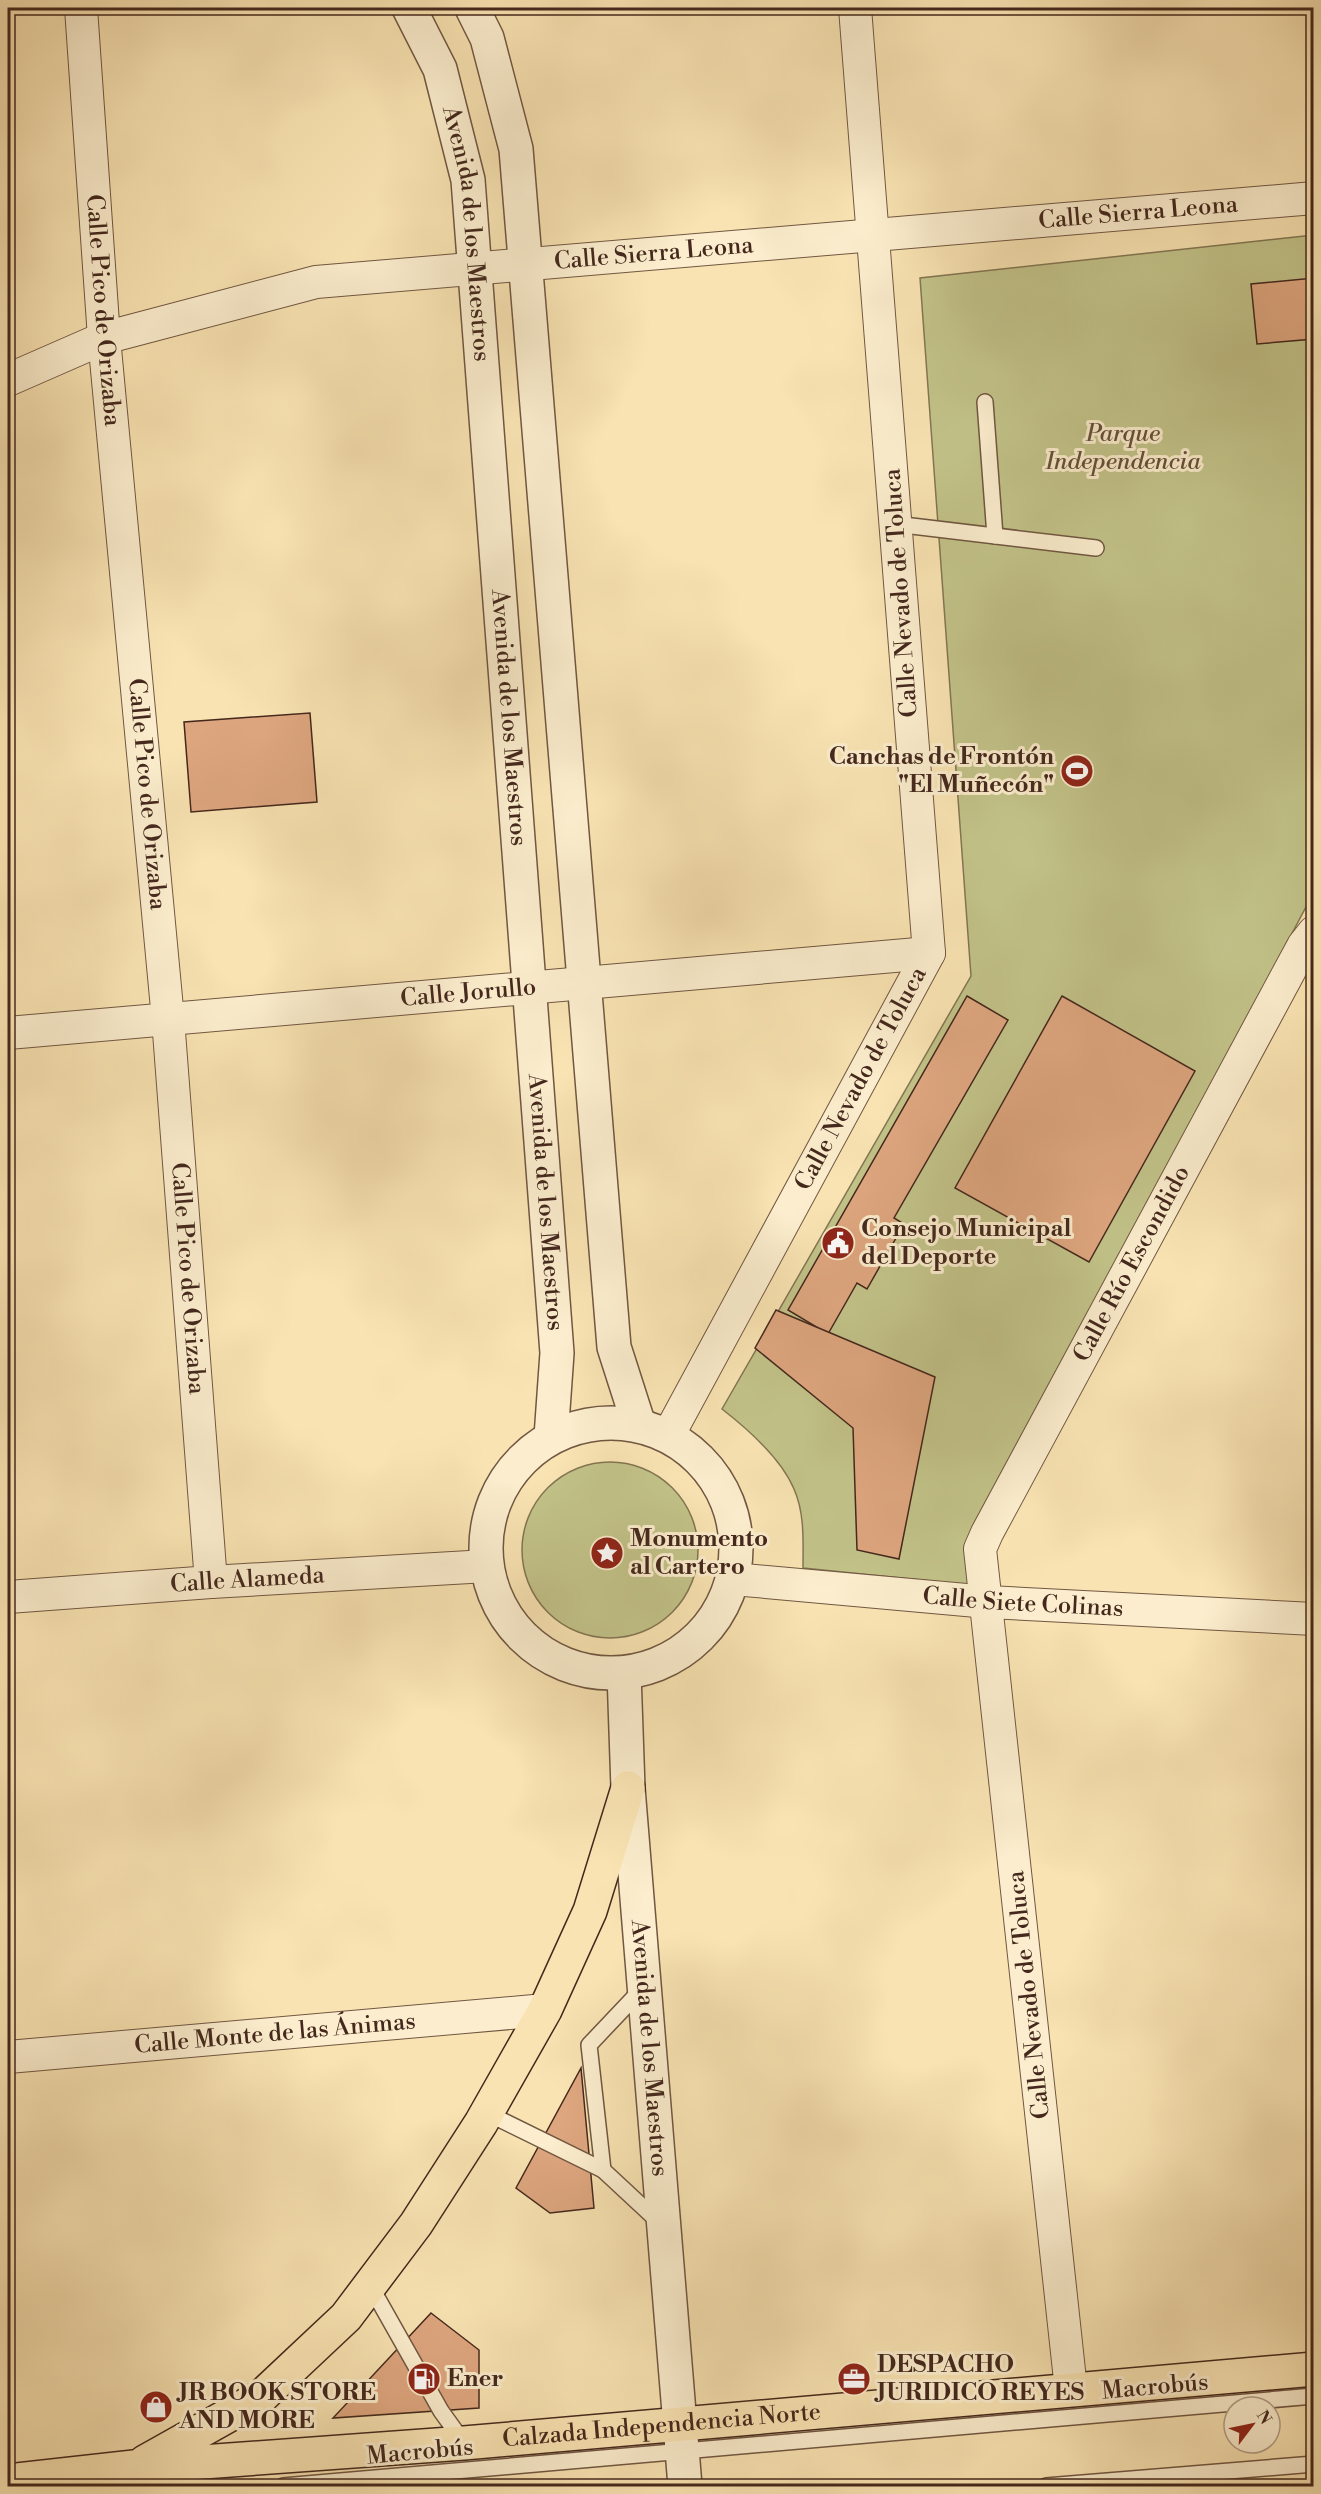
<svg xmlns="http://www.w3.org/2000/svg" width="1321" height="2494" font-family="'Libre Bodoni',serif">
<rect width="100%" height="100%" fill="#f9e3b2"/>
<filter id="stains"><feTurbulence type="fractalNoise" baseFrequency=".00333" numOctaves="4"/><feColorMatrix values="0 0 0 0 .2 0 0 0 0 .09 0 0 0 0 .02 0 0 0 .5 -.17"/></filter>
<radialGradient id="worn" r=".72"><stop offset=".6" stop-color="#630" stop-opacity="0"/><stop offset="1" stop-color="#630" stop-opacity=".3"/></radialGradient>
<!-- green -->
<g fill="#c2c389" stroke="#837653" stroke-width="1.5">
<path d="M1313,235V906L1306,907L966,1550L981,1586L803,1568C803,1542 805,1514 794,1489C781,1458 749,1430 722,1409L971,976L920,278Z"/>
<circle cx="610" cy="1550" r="88"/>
</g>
<!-- building -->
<g fill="#dea67f" stroke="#44281d" stroke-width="1.5">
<path d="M1314,278V339L1257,344L1251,284Z"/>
<path d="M310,713L317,802L191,812L184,722Z"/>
<path d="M967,996L1008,1020L894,1218L904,1224L867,1289L857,1283L828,1334L788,1310Z"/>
<path d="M1062,996L1195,1071L1089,1262L955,1188Z"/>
<path d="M776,1310L935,1377L899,1559L857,1550L853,1428L755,1348Z"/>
<path d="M581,2068L594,2208L550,2213L516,2188Z"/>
<path d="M431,2313L479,2350V2408L333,2418Z"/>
</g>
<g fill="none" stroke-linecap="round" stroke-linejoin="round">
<defs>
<g id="service">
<path d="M985,402L995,536"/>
<path d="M895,524L1096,548"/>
<path d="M643,1988L589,2045L603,2170L660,2223"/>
<path d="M487,2113L603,2170"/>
<path d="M370,2285L441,2411L464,2443"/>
<path d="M283,2486L1314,2396"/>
<path d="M1046,2486L1314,2464"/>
</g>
<g id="minor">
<path id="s1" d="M81,8L104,338L168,1019L211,1582"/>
<path id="s2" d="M8,380L104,338L316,282L1314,198"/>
<path id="s3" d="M8,1033L929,953"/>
<path id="s4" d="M668,1436L929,953L855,8"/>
<path id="s5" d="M733,1579L988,1602L1314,1619"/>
<path id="s6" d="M8,1597L211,1582L487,1566"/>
<path id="s7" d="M8,2057L545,2010"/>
<path id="s8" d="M1071,2389L980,1549L987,1533L1303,946L1314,932"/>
</g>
<g id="tertiary">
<path id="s9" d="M409,8L440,69L468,180L557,1353L551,1437"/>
<path d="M472,8L487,38L516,149L614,1347L639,1425"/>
<circle cx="611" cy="1548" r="125"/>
<path id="s10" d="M624,1673L628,1788L685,2486"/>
</g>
<g id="primary">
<path d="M145,2462L261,2397L346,2317L416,2224L481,2123L545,2010L590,1911L628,1788"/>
<path id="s11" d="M8,2481L134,2467L464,2443L1314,2369"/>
</g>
</defs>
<!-- service casing -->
<use href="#service" stroke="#715742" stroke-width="18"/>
<!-- minor casing -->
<use href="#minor" stroke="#715742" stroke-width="34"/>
<!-- tertiary casing -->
<use href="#tertiary" stroke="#715742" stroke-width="36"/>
<!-- primary casing -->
<use href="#primary" stroke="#44281d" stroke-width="36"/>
<!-- service -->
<use href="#service" stroke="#fbedcd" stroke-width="15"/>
<!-- minor -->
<use href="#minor" stroke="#fbedcd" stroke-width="32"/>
<!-- tertiary -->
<use href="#tertiary" stroke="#fbedcd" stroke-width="33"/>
<!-- primary -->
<use href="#primary" stroke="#f9e3b2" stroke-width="33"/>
</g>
<!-- icons -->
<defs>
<symbol id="stadium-disc" viewBox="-11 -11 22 22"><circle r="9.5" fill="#8f2418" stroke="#fbedcd"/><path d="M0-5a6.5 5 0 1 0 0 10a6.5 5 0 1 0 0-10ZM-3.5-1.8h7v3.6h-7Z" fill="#fff"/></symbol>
<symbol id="civic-disc" viewBox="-11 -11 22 22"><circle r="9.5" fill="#8f2418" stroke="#fbedcd"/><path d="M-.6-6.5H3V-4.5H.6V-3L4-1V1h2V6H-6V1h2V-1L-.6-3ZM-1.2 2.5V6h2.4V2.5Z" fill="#fff"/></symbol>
<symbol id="sight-disc" viewBox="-11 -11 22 22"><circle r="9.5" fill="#8f2418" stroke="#fbedcd"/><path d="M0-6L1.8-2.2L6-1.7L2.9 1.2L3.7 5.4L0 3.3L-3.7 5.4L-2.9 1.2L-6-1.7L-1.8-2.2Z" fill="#fff"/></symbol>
<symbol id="fuel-disc" viewBox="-11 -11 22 22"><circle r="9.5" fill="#8f2418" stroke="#fbedcd"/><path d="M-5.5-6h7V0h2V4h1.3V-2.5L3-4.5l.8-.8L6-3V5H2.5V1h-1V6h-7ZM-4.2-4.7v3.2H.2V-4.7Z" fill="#fff"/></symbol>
<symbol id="office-disc" viewBox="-11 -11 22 22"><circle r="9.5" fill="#8f2418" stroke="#fbedcd"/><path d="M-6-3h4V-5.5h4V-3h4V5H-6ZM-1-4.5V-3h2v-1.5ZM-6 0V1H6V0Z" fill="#fff"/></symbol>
<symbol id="shop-disc" viewBox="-11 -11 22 22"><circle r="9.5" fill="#8f2418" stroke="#fbedcd"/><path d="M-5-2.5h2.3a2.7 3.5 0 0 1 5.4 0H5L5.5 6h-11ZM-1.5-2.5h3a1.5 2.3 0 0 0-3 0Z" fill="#fff"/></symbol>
</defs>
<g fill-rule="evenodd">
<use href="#stadium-disc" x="1058" y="752" width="38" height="38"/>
<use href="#civic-disc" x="819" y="1224" width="38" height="38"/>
<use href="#sight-disc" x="588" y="1534" width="38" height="38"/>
<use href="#fuel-disc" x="405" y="2360" width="38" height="38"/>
<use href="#office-disc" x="835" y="2360" width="38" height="38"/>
<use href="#shop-disc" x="137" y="2388" width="38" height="38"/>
</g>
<g text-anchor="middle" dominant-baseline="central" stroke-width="6" stroke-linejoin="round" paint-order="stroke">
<!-- street labels -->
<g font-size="24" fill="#44281d" stroke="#fbedcd">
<text stroke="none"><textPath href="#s2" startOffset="1149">Calle Sierra Leona</textPath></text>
<text stroke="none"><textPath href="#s9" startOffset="236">Avenida de los Maestros</textPath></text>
<text stroke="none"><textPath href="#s2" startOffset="663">Calle Sierra Leona</textPath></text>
<text stroke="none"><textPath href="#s1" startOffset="303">Calle Pico de Orizaba</textPath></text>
<text transform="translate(901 593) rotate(-94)">Calle Nevado de Toluca</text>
<text stroke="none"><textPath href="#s9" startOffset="722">Avenida de los Maestros</textPath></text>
<text stroke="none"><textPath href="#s1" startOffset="789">Calle Pico de Orizaba</textPath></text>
<text stroke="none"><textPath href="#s3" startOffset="462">Calle Jorullo</textPath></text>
<text stroke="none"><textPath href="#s4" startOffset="406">Calle Nevado de Toluca</textPath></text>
<text stroke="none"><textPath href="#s9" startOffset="1208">Avenida de los Maestros</textPath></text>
<text stroke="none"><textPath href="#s8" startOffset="1168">Calle Río Escondido</textPath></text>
<text stroke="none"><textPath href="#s1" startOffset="1275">Calle Pico de Orizaba</textPath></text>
<text stroke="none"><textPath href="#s6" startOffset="240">Calle Alameda</textPath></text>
<text stroke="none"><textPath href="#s5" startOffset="291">Calle Siete Colinas</textPath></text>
<text transform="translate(1029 1995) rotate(-96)">Calle Nevado de Toluca</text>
<text stroke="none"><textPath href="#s7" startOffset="268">Calle Monte de las Ánimas</textPath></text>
<text stroke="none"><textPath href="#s10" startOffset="376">Avenida de los Maestros</textPath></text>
<text transform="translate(1155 2387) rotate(-5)">Macrobús</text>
<text stroke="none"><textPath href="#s11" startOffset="656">Calzada Independencia Norte</textPath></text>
<text transform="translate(420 2452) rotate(-5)">Macrobús</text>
</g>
<!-- park labels -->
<g font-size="24" font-style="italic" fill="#644f38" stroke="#fbedcd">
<text x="1123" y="434">Parque<tspan x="1123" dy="28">Independencia</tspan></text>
</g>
<!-- poi labels -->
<g font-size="24" font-weight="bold" fill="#44281d" stroke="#fbedcd" text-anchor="start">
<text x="1054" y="757" text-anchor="end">Canchas de Frontón<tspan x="1054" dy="28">"El Muñecón"</tspan></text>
<text x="861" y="1229">Consejo Municipal<tspan x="861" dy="28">del Deporte</tspan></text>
<text x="630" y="1539">Monumento<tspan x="630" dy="28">al Cartero</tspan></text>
<text x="877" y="2365">DESPACHO<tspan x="877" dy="28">JURIDICO REYES</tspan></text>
<text x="447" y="2379">Ener</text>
<text x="179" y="2393">JR BOOK STORE<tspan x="179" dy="28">AND MORE</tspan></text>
</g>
</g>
<!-- margin -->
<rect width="1321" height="2494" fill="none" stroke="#f9e3b2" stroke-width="30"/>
<rect x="9" y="9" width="1303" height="2476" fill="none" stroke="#44281d" stroke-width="3"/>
<rect x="15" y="15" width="1291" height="2464" fill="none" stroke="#44281d" stroke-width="1.5"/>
<!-- north arrow -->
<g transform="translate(1252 2425) rotate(58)"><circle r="28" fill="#fbedcd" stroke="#b29e87" stroke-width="1.5"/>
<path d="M0-4.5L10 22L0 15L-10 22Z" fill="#8f2418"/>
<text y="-9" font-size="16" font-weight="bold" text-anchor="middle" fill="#44281d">N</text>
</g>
<rect width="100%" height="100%" filter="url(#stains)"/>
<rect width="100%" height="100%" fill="url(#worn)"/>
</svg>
